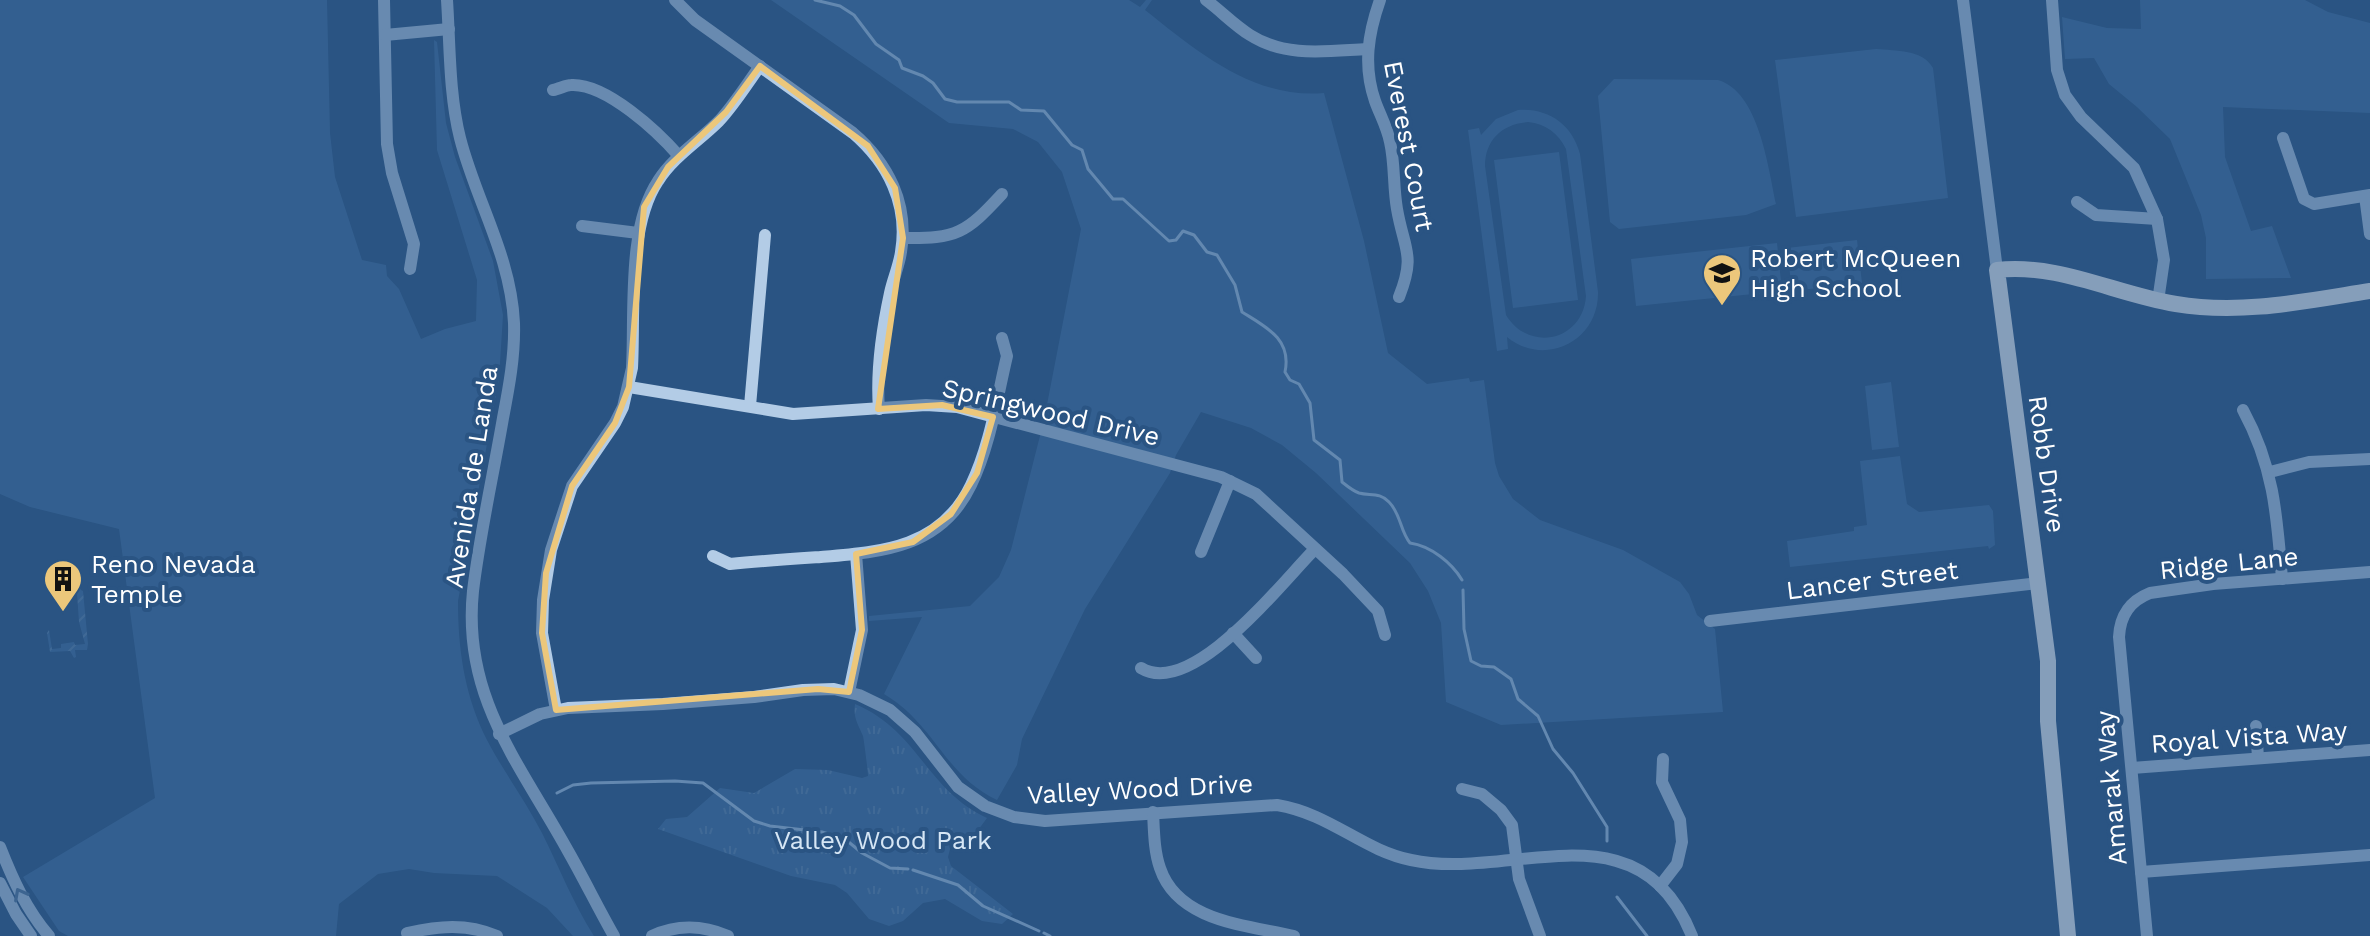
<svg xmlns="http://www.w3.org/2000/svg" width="2370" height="936" font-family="'Work Sans',sans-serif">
<defs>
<pattern id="park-tufts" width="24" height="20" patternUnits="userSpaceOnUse" patternTransform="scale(2)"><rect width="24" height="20" fill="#3f6e9f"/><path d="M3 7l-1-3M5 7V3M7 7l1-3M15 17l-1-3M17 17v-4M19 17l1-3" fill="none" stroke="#5c84ad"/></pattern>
<pattern id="garden-furrows" width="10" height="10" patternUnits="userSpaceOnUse" patternTransform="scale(2)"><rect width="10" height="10" fill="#3f6e9f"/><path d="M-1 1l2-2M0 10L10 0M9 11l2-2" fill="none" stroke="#5c84ad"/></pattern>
</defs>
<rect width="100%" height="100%" fill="#2a5483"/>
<!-- grass -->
<g fill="#3f6e9f" fill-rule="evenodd">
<path d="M0,0H327L330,133L335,177L362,260L386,265L387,276L399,289L421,339L445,329L476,321L477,280L437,150L434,40L437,42L446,123L455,157L493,261L503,315L499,379L458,601C458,648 464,690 483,732C500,767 524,798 542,833C559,867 573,903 594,936H573L547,908L497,876L434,873L409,869L378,874L339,904L336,936H68L59,931L23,877L155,798L119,529L30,507L0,494Z"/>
<path d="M771,0H1129L1140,7L1146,0H1152L1145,10C1198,52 1253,99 1324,93L1364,241L1388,353L1427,384L1469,378L1470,382L1484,380L1495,463L1499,476L1513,499L1540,520L1623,550L1680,582L1689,594L1697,615L1715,629L1723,712L1501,725L1446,702L1441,623L1428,591L1410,563L1316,473L1282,445L1251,428L1201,412L1176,455L1170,473L1085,609L1022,739L1017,765L997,800C944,775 935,724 884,694L922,617L869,621V616L970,606L999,577L1011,550L1044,420L1081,229L1062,172L1038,142L1013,129L949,123Z"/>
<path d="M2140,0H2305L2328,12L2370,23V113L2223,107L2225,157L2251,231L2272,226L2291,278L2206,279V238L2201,215L2170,139L2137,107L2109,84L2094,58L2065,59L2062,17L2107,28L2141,29Z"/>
<path d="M1876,49C1896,51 1922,49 1933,68L1948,198L1796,217L1775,60Z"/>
<path d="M1614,79L1718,80C1759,92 1768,167 1776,204L1746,215L1619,229L1610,222L1598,96Z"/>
<path d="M1518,110C1548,108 1572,124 1580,154L1598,292C1599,341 1545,368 1507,337L1508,349L1497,351L1468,130L1479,128L1481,135L1496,119ZM1528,122C1546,124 1558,133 1566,149L1586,296C1583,341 1529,353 1506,315L1485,166C1485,140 1502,124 1528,122Z"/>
<path d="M1559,152L1578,300L1513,308L1494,160Z"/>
<path d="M1857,240L1862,283L1792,291L1787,248Z"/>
<path d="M1777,243L1782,291L1636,306L1631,259Z"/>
<path d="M1891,382L1899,447L1872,450L1865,386Z"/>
<path d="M1900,456L1907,504L1919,512L1989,505L1993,511L1995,545L1989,549L1988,546L1790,567L1787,541L1854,531V527L1867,525L1860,461Z"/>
</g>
<!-- park -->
<path fill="url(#park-tufts)" d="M855,704C919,731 926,790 987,818L970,841L950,849L948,857L951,866L1013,914L1002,924L982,921L945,899L923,903L903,921L889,926L869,919L847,893L835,885L791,876L658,829L666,819L687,817L720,788L754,793L795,769L828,770L862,778L868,776C868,772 864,740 863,736C858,724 853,718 855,704Z"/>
<!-- garden -->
<path fill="url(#garden-furrows)" d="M79,575L81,590L83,591L88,644L87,650H75L76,657L74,658L70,651L50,652L47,633L49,630L52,649L61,648V644L74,642L75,645L85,644L79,622L76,579L64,581V577Z"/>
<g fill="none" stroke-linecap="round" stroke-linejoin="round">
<!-- stream -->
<g stroke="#a8c7e6" stroke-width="3">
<path d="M815,0L840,6L854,15L876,44L899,60L902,68L923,76L933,83L945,99L957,102H1009L1021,110L1044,111L1072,145L1082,150L1088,169L1113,199H1123L1169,241L1176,240L1183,231L1194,235L1207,252L1217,255L1235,285L1242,312C1266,327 1292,339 1285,372L1290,380L1299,384L1310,403L1314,440L1340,460L1342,482C1347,486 1353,491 1359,493C1370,496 1380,492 1389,502C1401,514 1400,531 1410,543C1431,546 1452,563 1462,580"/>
<path d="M1463,590L1464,629L1471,661L1481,666L1494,667L1511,679L1518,699L1538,716L1553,749L1573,773L1607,827V841"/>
<path d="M557,793L573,785L591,783L675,781L703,783L754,821L770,826L822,832L845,839L862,853L890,868L908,869"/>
<path d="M913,870L958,885L983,906L1039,931"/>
<path d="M1617,897L1647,936"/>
<path d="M1044,933L1050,936"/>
</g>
<!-- minor -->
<g stroke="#b3cce6" stroke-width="12">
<path d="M384,0L387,144L392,173L414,244L410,269"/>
<path d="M447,0C450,45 449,94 460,138C476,201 511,256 514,323C515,355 509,387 503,418C493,476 480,533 473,591C462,697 520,764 568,851C584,879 598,908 614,936"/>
<path d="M675,0L695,20L853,133C888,163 909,204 901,252C899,266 893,279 890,293C882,330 876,371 879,409"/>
<path d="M1206,0C1221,11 1234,25 1250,35C1286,58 1327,51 1367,49"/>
<path d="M1380,0C1368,34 1363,66 1375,101C1380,115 1387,127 1390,142C1395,164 1393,186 1397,209C1404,250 1416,254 1399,297"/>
<path d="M1963,0L1997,270"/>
<path d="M2052,0L2057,70L2065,95L2081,117L2134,168L2157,219L2164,260L2158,301"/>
<path d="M385,35L449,29"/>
<path d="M553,90C559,89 566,85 571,85C606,83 658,132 679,156"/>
<path d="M2283,138L2304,199L2314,204L2370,195"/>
<path d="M2365,196L2370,234"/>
<path d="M2077,202L2096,215L2157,219"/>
<path d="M582,226L638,233"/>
<path d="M903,238C957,239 966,233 1002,194"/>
<path d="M629,387L793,414L926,405L957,407L1221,477L1256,494L1343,574L1378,611L1385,635"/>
<path d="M750,406L765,235"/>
<path d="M2243,410C2274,467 2277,516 2282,579"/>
<path d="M2270,472L2309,462L2370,459"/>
<path d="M1201,552L1230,481"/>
<path d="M713,556L730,564C760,561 791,559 821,557C882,552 941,548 971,485C990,446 997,398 1007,356L1002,338"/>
<path d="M1710,621L2038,583"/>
<path d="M1233,633L1256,658"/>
<path d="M1141,668C1192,699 1282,582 1315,549"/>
<path d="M849,692L862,630L856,554"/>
<path d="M556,710L542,633L543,600L551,550L572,486L615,423L623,407L632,368C635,313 627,227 658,181C673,157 699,141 719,121C734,105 747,84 760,66"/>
<path d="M2256,726L2258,758"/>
<path d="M499,734L540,714L568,708L663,704L754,697L803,690L834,689L859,695L890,710L915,732L958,787L985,806L1014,817L1045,821L1277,805C1331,814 1362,850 1411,860C1511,882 1638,801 1692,936"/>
<path d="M2132,768L2370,750"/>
<path d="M1462,789L1482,794L1501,810L1512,825L1519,879L1540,936"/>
<path d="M1153,812C1154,831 1154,851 1160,868C1178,922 1247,925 1294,936"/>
<path d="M0,847C13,880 26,909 49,936"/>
<path d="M2141,872L2370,855"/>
<path d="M0,883L16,914L31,936"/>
<path d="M1660,886L1677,864L1682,842L1680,820L1662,782L1663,759"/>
<path d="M407,933C439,926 466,923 497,936"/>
<path d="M652,936C678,924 702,925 728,936"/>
<path d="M2147,936L2119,637C2120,615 2130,601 2150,593L2213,584L2370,572"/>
</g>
<!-- major -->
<path stroke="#f4f8fd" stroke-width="16" d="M2068,936L2048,721V661L1997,270C2059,263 2115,294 2176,304C2241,315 2306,301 2370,291"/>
</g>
<!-- one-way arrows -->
<defs><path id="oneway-chevron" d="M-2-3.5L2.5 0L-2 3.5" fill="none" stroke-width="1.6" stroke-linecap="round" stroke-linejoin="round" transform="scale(2)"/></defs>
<use stroke="#5378a1" href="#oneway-chevron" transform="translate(20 894) rotate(-118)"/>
<!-- marked area -->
<path d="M0 0H2370V936H0ZM760,66L868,146L895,188L903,238L878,409L942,405L993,417L977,473L951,514L913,542L856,554L862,630L849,692L818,689L556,710L542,633L546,573L572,486L615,423L629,387L644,207L668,167L726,112Z" fill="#2a5483" fill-opacity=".55" fill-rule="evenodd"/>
<path fill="none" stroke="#ecc77b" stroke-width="6" stroke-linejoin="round" d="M760,66L868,146L895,188L903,238L878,409L942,405L993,417L977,473L951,514L913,542L856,554L862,630L849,692L818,689L556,710L542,633L546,573L572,486L615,423L629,387L644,207L668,167L726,112Z"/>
<!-- icons -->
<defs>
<symbol id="school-pin" viewBox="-11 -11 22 30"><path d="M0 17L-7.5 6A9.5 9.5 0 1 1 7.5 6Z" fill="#ecc77b" stroke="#2a5483"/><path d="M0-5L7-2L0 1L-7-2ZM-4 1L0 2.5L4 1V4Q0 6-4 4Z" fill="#111"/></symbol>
<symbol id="building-pin" viewBox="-11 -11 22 30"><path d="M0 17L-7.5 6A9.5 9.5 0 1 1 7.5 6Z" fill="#ecc77b" stroke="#2a5483"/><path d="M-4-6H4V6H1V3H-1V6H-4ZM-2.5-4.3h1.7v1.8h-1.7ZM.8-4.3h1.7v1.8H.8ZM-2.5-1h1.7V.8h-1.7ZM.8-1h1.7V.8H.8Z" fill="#111"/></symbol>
</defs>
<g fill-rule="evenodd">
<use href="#school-pin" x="1700" y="251" width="44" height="60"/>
<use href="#building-pin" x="41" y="557" width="44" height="60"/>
</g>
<g text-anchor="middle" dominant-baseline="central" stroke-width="8" stroke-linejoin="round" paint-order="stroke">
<!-- street labels -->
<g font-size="26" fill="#fff" stroke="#2a5483">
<text transform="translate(1409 146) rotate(79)">Everest Court</text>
<text transform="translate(1051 412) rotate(13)">Springwood Drive</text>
<text transform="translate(2047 464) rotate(82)">Robb Drive</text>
<text transform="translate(471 477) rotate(-81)">Avenida de Landa</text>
<text transform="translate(2229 563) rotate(-6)">Ridge Lane</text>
<text transform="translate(1872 580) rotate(-7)">Lancer Street</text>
<text transform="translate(2249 737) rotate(-4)">Royal Vista Way</text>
<text transform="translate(2111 788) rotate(-95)">Amarak Way</text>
<text transform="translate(1140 789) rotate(-3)">Valley Wood Drive</text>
</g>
<!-- poi labels -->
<g font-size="26" fill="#fff" stroke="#2a5483" text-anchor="start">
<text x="1750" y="258">Robert McQueen<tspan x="1750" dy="30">High School</tspan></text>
<text x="91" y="564">Reno Nevada<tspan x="91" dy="30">Temple</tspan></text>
</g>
<!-- park labels -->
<g font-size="26" fill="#d6e6f5" stroke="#2a5483">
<text x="883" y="840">Valley Wood Park</text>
</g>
</g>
</svg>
